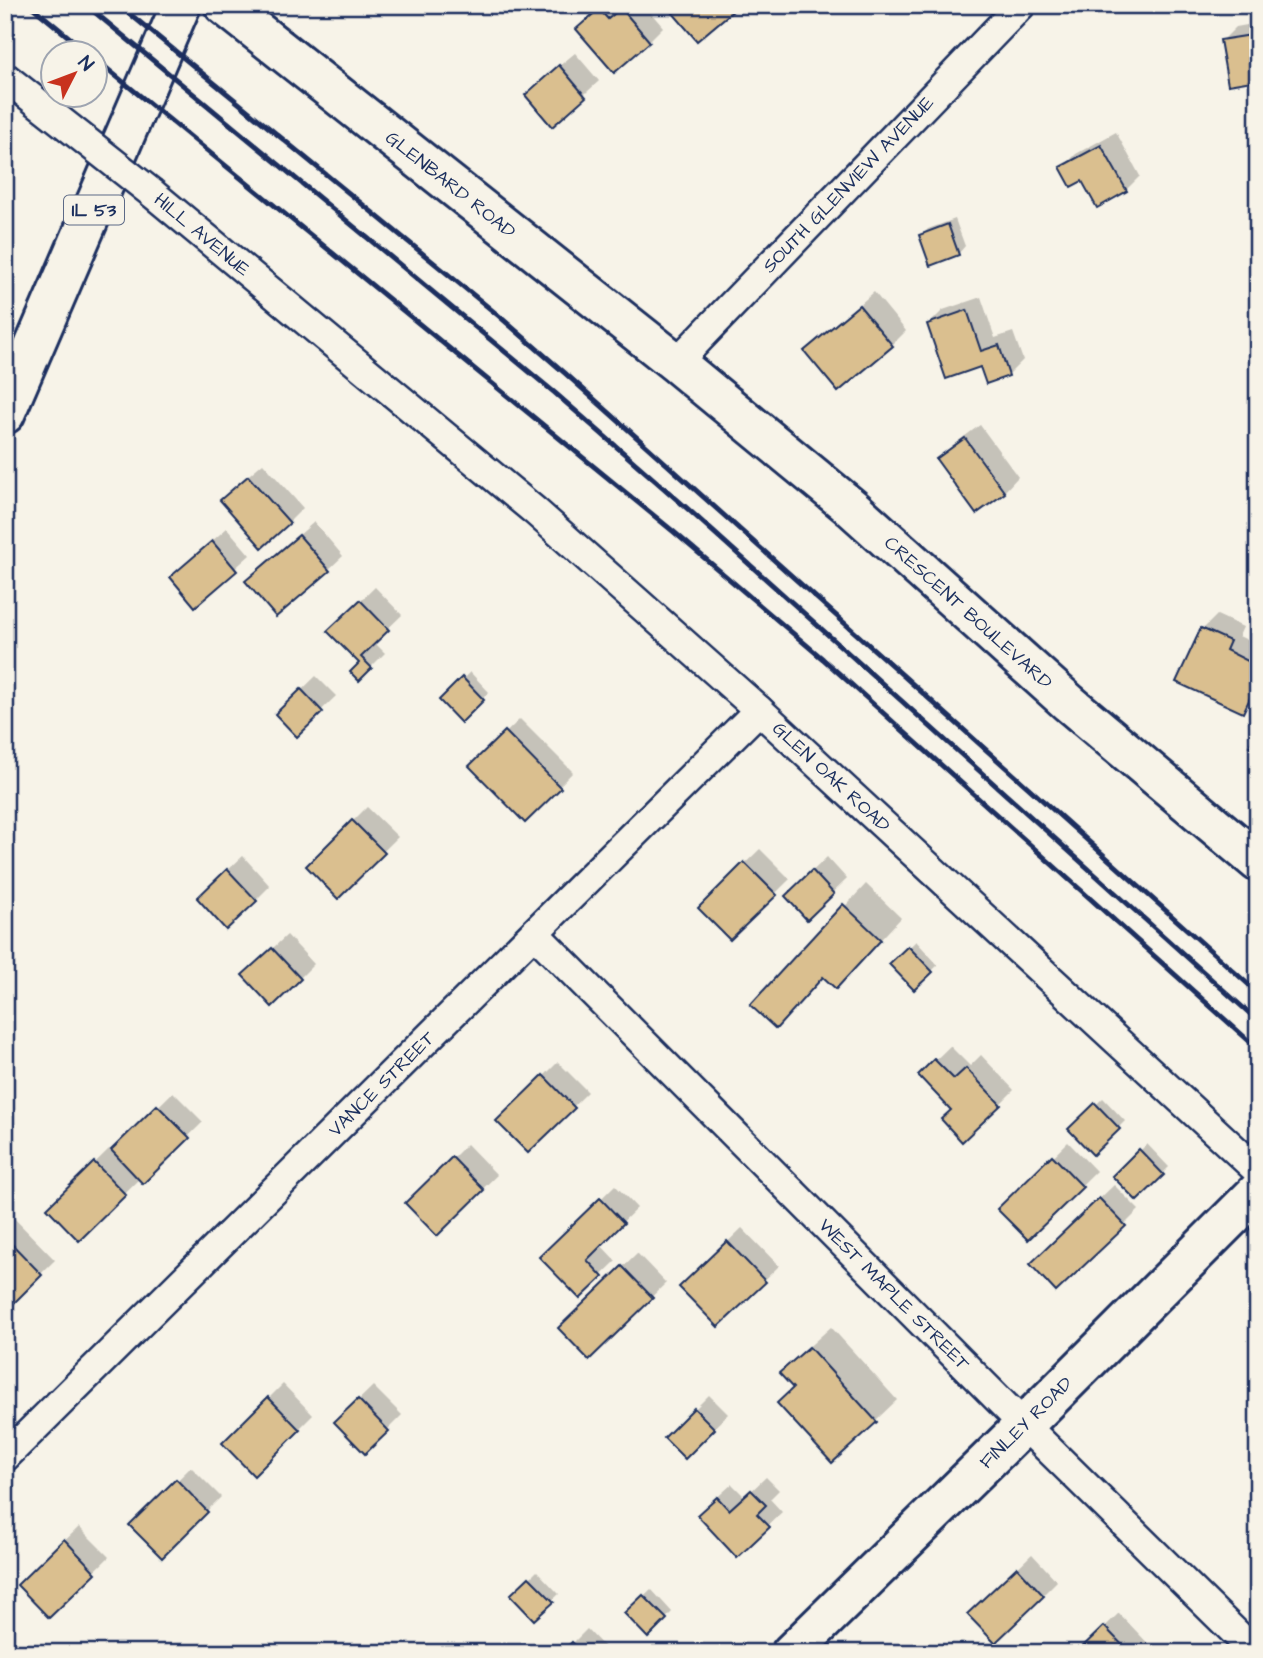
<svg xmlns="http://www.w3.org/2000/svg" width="1263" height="1658" font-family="'Architects Daughter',sans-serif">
<rect width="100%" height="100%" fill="#f7f3e8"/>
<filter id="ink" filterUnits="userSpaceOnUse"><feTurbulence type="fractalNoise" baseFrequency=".0143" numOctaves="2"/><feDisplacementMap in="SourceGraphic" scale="14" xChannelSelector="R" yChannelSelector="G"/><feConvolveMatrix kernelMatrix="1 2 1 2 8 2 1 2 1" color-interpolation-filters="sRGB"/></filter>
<g filter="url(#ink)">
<!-- shadow -->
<g fill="#0003">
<path d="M604,5H644L663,27L649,41L593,15Z"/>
<path d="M1258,23V78L1222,41L1236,27Z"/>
<path d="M575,53L599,81L552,124L541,81Z"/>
<path d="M1116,132L1140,176L1126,190L1083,178L1062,168L1076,154Z"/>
<path d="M955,219L965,246L959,253L931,263L921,236L928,229Z"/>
<path d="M874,292L906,331L892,345L806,351Z"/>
<path d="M981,297L995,338L1013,332L1023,360L1009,374L987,382L981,365L929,324L943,310Z"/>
<path d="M980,425L1018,477L1004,492L939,460L953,445Z"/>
<path d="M263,463L303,508L289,522L236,486Z"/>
<path d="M314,522L343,556L328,570L247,581Z"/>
<path d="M227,528L250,555L195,604L187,563Z"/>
<path d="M375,587L402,615L374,642L385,653L359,679L361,663L330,631Z"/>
<path d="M1217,615L1243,627L1239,636L1258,645V694L1242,711L1203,629Z"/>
<path d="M470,672L489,692L461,720L441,700Z"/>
<path d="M316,676L336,696L297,734L277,714Z"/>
<path d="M520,719L573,772L525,821L472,766Z"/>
<path d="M367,807L398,837L338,896L308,866Z"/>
<path d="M760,849L790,879L730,938L700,907Z"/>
<path d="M243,856L270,886L256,900L213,884Z"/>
<path d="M827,857L847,879L807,918L787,896Z"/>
<path d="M866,884L901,918L857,965L752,1005Z"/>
<path d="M287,935L314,964L300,978L259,961Z"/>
<path d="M916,941L938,965L914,988L892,964Z"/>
<path d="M950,1046L970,1066L981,1055L1014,1090L1000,1104L920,1075Z"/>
<path d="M558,1062L588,1092L528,1151L499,1121Z"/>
<path d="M173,1092L203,1122L143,1181L140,1178L79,1238L49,1208L109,1149L112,1152Z"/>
<path d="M1103,1098L1125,1121L1093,1153L1071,1129Z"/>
<path d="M1068,1142L1096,1171L1028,1238L1000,1209Z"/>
<path d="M467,1144L497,1175L437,1233L408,1203Z"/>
<path d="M1147,1144L1169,1167L1137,1199L1115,1176Z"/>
<path d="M615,1185L637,1208L600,1244L616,1261L580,1296L542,1257Z"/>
<path d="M1114,1185L1139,1210L1124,1225L1046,1250Z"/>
<path d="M8,1212L55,1260L5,1309V1215Z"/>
<path d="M742,1228L779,1266L718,1325L681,1287Z"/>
<path d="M637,1253L666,1283L589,1357L560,1328Z"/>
<path d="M831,1327L897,1400L833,1461L795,1388L803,1352Z"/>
<path d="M283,1384L313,1415L254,1474L224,1443Z"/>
<path d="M373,1386L402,1415L365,1452L336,1422Z"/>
<path d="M709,1395L728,1414L685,1456L666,1438Z"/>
<path d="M191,1467L221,1497L162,1555L132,1525Z"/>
<path d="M766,1477L779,1490L770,1499L782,1512L737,1555L713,1501L732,1484L745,1497Z"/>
<path d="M79,1527L109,1557L49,1616L19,1585Z"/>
<path d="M1032,1554L1057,1581L1043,1595L984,1600Z"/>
<path d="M537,1571L559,1594L534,1618L513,1595Z"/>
<path d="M651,1589L672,1612L648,1636L626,1613Z"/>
<path d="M1119,1613L1157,1653H1078Z"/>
<path d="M587,1629L610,1653H563Z"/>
</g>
<!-- building -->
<g fill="#dabf8f" stroke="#1b2f5e" stroke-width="2">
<path d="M666,5H730L734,10L697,41Z"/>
<path d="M621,8L650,42L614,73L576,29L599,9L608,19Z"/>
<path d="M1258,34V80L1228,85L1220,40Z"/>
<path d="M559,65L586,97L552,127L525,95Z"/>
<path d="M1101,145L1127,191L1097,208L1082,181L1071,187L1060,167Z"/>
<path d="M948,224L959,255L930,266L919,235Z"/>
<path d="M859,305L893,346L838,392L804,351Z"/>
<path d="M967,310L981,351L999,345L1009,376L986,384L980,367L946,379L927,324Z"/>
<path d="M965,438L1005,493L976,514L936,459Z"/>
<path d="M248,476L290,523L262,548L220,500Z"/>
<path d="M299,535L330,571L276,617L245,581Z"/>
<path d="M212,541L237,571L195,607L170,577Z"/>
<path d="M360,600L389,630L361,657L372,668L359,681L350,672L359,663L327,631Z"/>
<path d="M1201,628L1230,641L1226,650L1258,666V681L1243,713L1176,682Z"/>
<path d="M462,677L484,700L461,723L439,700Z"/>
<path d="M301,689L323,712L297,737L275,714Z"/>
<path d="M505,731L561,788L525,823L469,766Z"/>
<path d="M1258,731V751L1249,746Z"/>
<path d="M352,820L385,853L338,899L306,866Z"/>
<path d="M744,862L777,895L730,940L698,908Z"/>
<path d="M227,869L257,901L226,930L197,898Z"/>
<path d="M812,870L834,894L807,920L785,896Z"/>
<path d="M843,904L881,940L836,989L823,977L776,1029L750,1005Z"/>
<path d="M908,946L933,972L914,990L889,964Z"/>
<path d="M272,948L301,979L272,1007L242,975Z"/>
<path d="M934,1059L954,1079L966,1068L1001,1105L962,1142L941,1119L951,1110L918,1075Z"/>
<path d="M543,1075L575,1108L528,1153L496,1121Z"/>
<path d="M1095,1103L1120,1129L1093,1155L1068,1129Z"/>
<path d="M157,1105L190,1138L143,1184L111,1150Z"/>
<path d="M1139,1149L1164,1175L1137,1201L1112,1176Z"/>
<path d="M1052,1155L1083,1187L1028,1240L997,1209Z"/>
<path d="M452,1157L484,1190L437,1236L405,1203Z"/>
<path d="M94,1162L126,1195L79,1241L47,1208Z"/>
<path d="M600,1198L624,1223L587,1260L603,1277L580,1299L539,1257Z"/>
<path d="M1099,1198L1126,1226L1056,1292L1030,1264Z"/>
<path d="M5,1237L42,1275L5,1312Z"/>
<path d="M727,1241L766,1282L718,1327L679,1287Z"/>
<path d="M622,1266L653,1298L589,1360L558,1328Z"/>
<path d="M809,1347L877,1422L832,1463L777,1403L793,1388L779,1373Z"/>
<path d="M268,1397L300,1430L254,1476L222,1443Z"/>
<path d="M358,1399L389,1431L365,1454L334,1422Z"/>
<path d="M694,1408L715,1429L685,1459L664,1438Z"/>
<path d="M176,1479L208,1512L162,1558L129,1525Z"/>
<path d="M751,1490L766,1505L757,1514L770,1527L737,1558L697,1515L717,1497L729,1510Z"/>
<path d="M64,1539L96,1573L49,1618L17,1585Z"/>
<path d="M1017,1567L1044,1596L995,1643L967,1614Z"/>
<path d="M529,1577L554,1602L534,1620L510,1595Z"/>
<path d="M643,1595L667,1619L648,1638L624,1613Z"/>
<path d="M1104,1626L1130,1653H1076Z"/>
<path d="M572,1642L583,1653H561Z"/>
</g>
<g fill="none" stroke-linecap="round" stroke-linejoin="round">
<defs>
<g id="street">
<path id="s1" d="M152,193L535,511L759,710L1258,1171"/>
<path id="s2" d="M676,363L1021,5"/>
<path id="s3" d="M535,934L1024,1425L1256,1653"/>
<path id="s4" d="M5,1457L759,710"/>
</g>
<g id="secondary">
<path id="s5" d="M224,5L676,363L852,508L1069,703L1258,862"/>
<path id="s6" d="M791,1653L1024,1425L1258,1191"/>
</g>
<path id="primary" d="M5,414L181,5"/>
</defs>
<!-- street casing -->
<use href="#street" stroke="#1b2f5e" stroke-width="33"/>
<!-- secondary casing -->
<use href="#secondary" stroke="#1b2f5e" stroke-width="44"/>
<!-- primary casing -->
<use href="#primary" stroke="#1b2f5e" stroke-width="44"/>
<!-- street -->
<use href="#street" stroke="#f7f3e8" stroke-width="28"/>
<!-- secondary -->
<use href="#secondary" stroke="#f7f3e8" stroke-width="38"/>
<!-- primary -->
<use href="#primary" stroke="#f7f3e8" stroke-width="38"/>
<!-- rail -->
<g stroke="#1b2f5e" stroke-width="5">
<path d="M30,5L87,52"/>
<path d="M86,5L555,393L689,510L1258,1021"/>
<path d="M119,5L499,316L566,374L1258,993"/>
<path d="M94,58L674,532L823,659L1258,1049"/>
</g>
<defs>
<path id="street-bridge" d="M5,77L152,193"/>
</defs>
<!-- street-bridge casing -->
<use href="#street-bridge" stroke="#1b2f5e" stroke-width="33" stroke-linecap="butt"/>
<!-- street-bridge -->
<use href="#street-bridge" stroke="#f7f3e8" stroke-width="28"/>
</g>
</g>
<g text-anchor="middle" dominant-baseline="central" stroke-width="5" stroke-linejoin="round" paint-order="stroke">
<!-- shield labels -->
<rect fill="#f7f3e8" stroke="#5d6a87" stroke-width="2" x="64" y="195.5" width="60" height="29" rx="5"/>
<g font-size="18" font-weight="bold" fill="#1b2f5e">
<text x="94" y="210">IL 53</text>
</g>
<!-- street labels -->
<g font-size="19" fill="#1b2f5e" stroke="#f7f3e8">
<text stroke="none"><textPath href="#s5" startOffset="289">GLENBARD ROAD</textPath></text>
<text stroke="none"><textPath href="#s2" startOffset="248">SOUTH GLENVIEW AVENUE</textPath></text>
<text stroke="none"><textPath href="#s1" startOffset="65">HILL AVENUE</textPath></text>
<text stroke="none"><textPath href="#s5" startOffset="961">CRESCENT BOULEVARD</textPath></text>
<text stroke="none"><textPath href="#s1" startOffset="896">GLEN OAK ROAD</textPath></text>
<text stroke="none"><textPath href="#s4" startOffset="530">VANCE STREET</textPath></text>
<text stroke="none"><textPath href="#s3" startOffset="509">WEST MAPLE STREET</textPath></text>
<text stroke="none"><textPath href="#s6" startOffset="329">FINLEY ROAD</textPath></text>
</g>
</g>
<!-- margin -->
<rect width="1263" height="1658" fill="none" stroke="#f7f3e8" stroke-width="28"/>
<rect x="14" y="14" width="1235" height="1630" fill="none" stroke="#1b2f5e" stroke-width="2.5" filter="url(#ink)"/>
<!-- north arrow -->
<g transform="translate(74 74) rotate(48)"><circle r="33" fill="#f7f3e8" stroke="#9fa5b1" stroke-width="2"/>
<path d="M0-5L12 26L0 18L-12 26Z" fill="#c8321e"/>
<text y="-10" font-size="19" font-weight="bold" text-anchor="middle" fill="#1b2f5e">N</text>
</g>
</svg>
